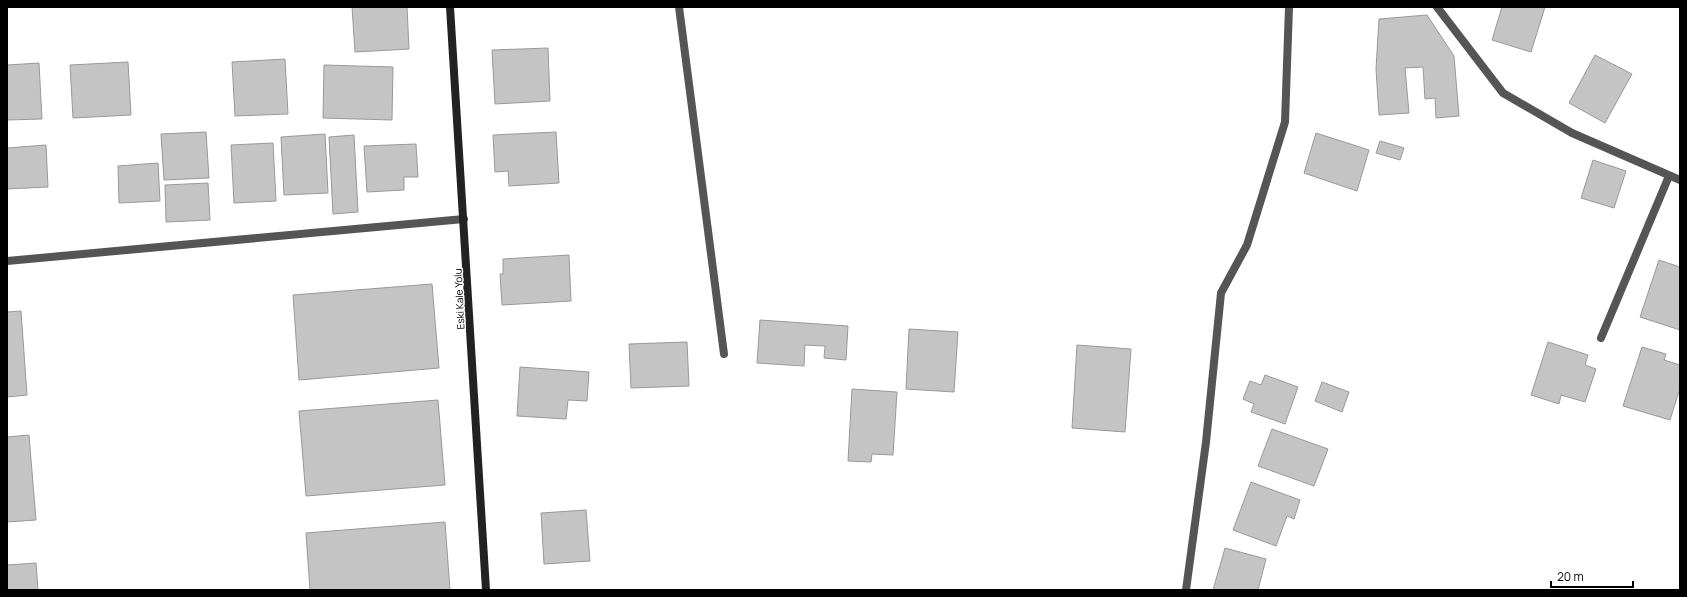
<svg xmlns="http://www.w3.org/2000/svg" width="1687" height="597" font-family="Manrope,sans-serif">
<rect width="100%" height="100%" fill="#fff"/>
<!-- building -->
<g fill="#c4c4c4" stroke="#999">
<path d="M352,7H407L409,49L355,52Z"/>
<path d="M1502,7H1545L1531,52L1492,40Z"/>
<path d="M1427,15L1454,56L1459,116L1436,118L1435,98L1425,99L1423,67L1405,68L1409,113L1379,115L1376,69L1379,19Z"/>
<path d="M548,48L550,101L495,104L492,50Z"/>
<path d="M1595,55L1632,74L1605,123L1569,103Z"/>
<path d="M285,59L288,114L235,116L232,62Z"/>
<path d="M128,62L131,115L73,118L70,65Z"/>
<path d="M39,63L42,119L7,120V65Z"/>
<path d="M324,65L393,67L392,120L323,118Z"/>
<path d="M206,132L209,178L164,180L161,134Z"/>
<path d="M556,132L559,183L509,186L508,171L495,172L493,135Z"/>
<path d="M1316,133L1369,150L1357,191L1304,173Z"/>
<path d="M325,134L328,193L284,195L281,137Z"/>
<path d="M354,135L358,212L333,214L329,137Z"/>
<path d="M1380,141L1404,148L1400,160L1376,153Z"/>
<path d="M273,143L276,201L234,203L231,145Z"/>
<path d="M416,144L418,177H404V190L367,192L364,146Z"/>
<path d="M46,145L48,187L7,189V148Z"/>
<path d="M1593,160L1626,171L1614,208L1581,198Z"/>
<path d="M158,163L160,201L119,203L118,166Z"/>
<path d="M208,183L210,220L166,222L165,185Z"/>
<path d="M569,255L571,301L502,305L500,274H503V259Z"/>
<path d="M1659,260L1680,267V330L1640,317Z"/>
<path d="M432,284L439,368L299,380L293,295Z"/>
<path d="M21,311L27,395L7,397V312Z"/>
<path d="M760,320L848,326L846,360L824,358L825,346L805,345L804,366L757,363Z"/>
<path d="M909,329L958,332L954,392L906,389Z"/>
<path d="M687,342L689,386L631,388L629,344Z"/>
<path d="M1548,342L1588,355L1585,365L1596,369L1585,402L1561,395L1559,404L1531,395Z"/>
<path d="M1077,345L1131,349L1125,432L1072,428Z"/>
<path d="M1642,347L1666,354L1664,360L1680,365V388L1670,420L1623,406Z"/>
<path d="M520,367L589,372L587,401L568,400L566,419L517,416Z"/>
<path d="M1265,375L1298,387L1285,424L1251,412L1254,404L1243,399L1250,381L1261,385Z"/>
<path d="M1322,382L1349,392L1342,412L1315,401Z"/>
<path d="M852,389L897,392L893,455L872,454L871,462L848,461Z"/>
<path d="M438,400L445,485L306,496L299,411Z"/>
<path d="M1272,429L1328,449L1314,486L1258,466Z"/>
<path d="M29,435L36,520L7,522V437Z"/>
<path d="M1251,482L1300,500L1294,519L1287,516L1276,546L1233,530Z"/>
<path d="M586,510L590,561L544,564L541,513Z"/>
<path d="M445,522L450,590H310L306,533Z"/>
<path d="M1225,548L1266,559L1258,590H1213Z"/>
<path d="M36,563L38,590H7V565Z"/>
</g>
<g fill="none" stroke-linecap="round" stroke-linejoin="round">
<!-- lane -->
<path stroke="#555" stroke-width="8" d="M679,7L724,354"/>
<!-- street -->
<g stroke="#555" stroke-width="8">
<path d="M1437,7L1503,93L1572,133L1680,180"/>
<path d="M7,261L464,219"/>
<path d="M1601,338L1669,176"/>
<path d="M1186,590L1206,442L1221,293L1247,245L1285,122L1289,7"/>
</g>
<!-- secondary -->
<path stroke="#222" stroke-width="8" d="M450,7L486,590"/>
</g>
<g text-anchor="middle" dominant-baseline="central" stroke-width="3" stroke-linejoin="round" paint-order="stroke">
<!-- street labels -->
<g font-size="10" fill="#000" stroke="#fff">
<text transform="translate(459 299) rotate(-93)">Eski Kale Yolu</text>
</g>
</g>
<!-- border -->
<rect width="1687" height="597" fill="none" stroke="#000000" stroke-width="16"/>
<!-- scale -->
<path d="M1551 581v6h82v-6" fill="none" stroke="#000000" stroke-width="2"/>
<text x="1557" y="581" font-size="12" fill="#000000" stroke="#ffffff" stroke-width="3" paint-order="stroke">20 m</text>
</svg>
